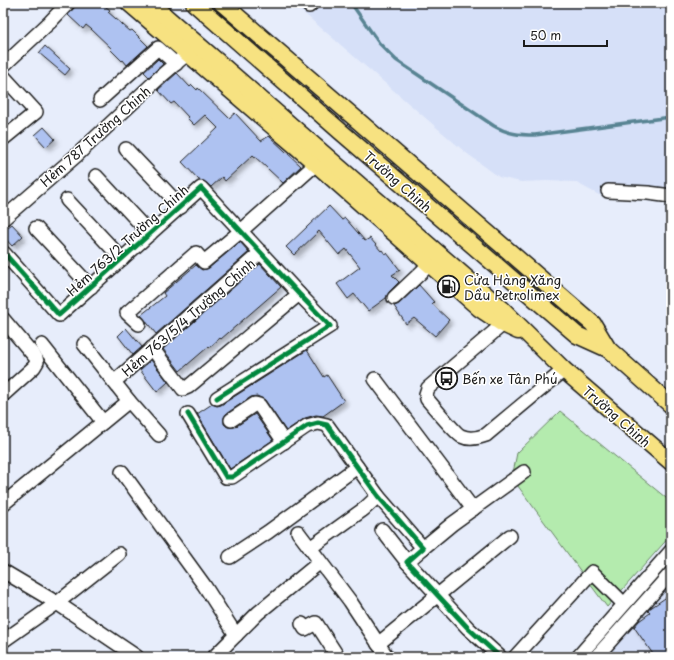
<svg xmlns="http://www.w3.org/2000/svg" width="674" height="660" font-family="'Playpen Sans',sans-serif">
<defs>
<filter id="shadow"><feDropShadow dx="3.5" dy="3.5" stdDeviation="2" flood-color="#0004"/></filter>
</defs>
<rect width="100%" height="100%" fill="#e7edfb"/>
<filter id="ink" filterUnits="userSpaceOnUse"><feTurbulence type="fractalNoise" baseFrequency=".025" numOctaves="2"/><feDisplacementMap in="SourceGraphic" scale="8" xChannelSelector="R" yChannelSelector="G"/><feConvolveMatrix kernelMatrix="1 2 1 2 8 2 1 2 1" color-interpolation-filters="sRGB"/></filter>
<g filter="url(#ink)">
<!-- built -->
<g fill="#d6e0f8">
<path d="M292,3H671V204L599,195L575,182L546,181L521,182L499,177L465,152Z"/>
<path d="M671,567V657H592Z"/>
</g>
<!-- green -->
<path fill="#b4ebae" stroke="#688465" d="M560,411L671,502V535L607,607L512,478L517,453Z"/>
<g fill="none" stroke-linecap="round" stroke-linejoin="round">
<!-- stream -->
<path stroke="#598493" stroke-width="3.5" d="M351,3L379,43L396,60L494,126C508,134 519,135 535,135L671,117"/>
</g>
<!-- building -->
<g fill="#aec2f1" stroke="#1c1c1c" filter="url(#shadow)">
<path d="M76,3H101L110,10L108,12L130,31L132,30L148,46L127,65L123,60L122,61L111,50L112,49L91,29L86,25L83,29L68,15L74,8Z"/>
<path d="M45,46L70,69L65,75L39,53Z"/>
<path d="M158,59L163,64L149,77L144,72Z"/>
<path d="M177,73L190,87L192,85L197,90L198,88L229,118L235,113L261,141L269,136L301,166L283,183L253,155L225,181L222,177L211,187L204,181L199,180L182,162L218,128L205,115L194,125L187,118L188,117L174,102L171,104L158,90Z"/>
<path d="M44,127L55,139L46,147L35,135Z"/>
<path d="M329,206L342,220L345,218L365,241L370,238L381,251L382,250L385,254L387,253L400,270L392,275L399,282L389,292L386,298L368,311L354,294L348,299L337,284L360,267L346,249L339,255L319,231L294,255L286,247Z"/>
<path d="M12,224L23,236L12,246L3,236V231Z"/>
<path d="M240,242L249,252L156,334L141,315L165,296L163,293L196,265L202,270L209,268Z"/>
<path d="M260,264L281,287L221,339L220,338L209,348L208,347L180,371L163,349Z"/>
<path d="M419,285L434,302L432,304L449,320L435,336L414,318L406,324L394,306L399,304Z"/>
<path d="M126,328L142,347L133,355L118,336Z"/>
<path d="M307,350L324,377L327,375L344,401L323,416L316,415L305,418L286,431L265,400L257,396L251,397L226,414L224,417V424L228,427H235L255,414L273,440L230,469L197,414L212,404L217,406L221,405Z"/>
<path d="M151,360L168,382L157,392L140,370Z"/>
<path d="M671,594V657H655L634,627L639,621L650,613L648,611L649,609Z"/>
</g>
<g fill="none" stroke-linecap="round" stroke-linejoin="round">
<defs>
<g id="minor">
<path d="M309,6L312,3"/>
<path d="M3,66L50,22L68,3"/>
<path d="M3,76L36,112L3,139"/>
<path d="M100,100L158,48L176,64"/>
<path d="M126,149L181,207"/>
<path d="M96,176L150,234"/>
<path d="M608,191L648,193L671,196"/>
<path d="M67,200L122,259"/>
<path d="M3,219L77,155L160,77L188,53"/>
<path d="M36,228L91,287"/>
<path d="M4,253L59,315L201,188L299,294L330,326L217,398"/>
<path d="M394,298L430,264"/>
<path d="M3,319L36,358L37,362L34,367L3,395"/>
<path d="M509,319L428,388L426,394L427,399C433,406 456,434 461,436C469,440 478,438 486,435L564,370"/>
<path d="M139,324L127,313L196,253L204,262L241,231L316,164"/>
<path d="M84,344L129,401L159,435"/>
<path d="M42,345L103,422"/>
<path d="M152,348L183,389L188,387L299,294"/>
<path d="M375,379L473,509"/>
<path d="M114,382L261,252"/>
<path d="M188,414L226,477H232L307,426L318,423L327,425L378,496L423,548L407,562L468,628L500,657"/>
<path d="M231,420L255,404L259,405L284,442"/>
<path d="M122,472L204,585L236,635"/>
<path d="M3,504L129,401"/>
<path d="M382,530L407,562"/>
<path d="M298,532L350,601L387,657"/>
<path d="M310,548L364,509L378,496"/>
<path d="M423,548L452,524L524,472"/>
<path d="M230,557L268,532L357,467"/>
<path d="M3,571L57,603L137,657"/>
<path d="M302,624L305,629L316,623L338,657"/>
<path d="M3,641L57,603L119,554"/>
<path d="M378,644L510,536"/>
<path d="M214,657L258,613L320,562"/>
<path d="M515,657L592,572L624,604"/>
<path d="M578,657L671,551"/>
<path d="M596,657L671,573"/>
</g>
<g id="major">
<path d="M129,3L297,147L479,308L503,324L518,331"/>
<path d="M150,3L501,308L564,370L671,462"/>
<path d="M194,3L340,131L577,335L608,349L671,405"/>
<path d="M222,3L593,324L608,349"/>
</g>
</defs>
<!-- minor casing -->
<use href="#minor" stroke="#1c1c1c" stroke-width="16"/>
<!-- major casing -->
<use href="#major" stroke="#1c1c1c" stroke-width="19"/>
<!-- minor -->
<use href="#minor" stroke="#fff" stroke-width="13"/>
<!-- major -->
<use href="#major" stroke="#f7e281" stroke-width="16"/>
<defs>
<g id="cycleway">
<path d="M4,253L59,315L201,188L299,294L330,326L217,398"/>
<path d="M188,414L226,477H232L307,426L318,423L327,425L378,496L423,548L407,562L468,628L500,657"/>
</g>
</defs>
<!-- cycleway casing -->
<use href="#cycleway" stroke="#fff" stroke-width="8"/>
<!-- cycleway -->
<use href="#cycleway" stroke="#00873e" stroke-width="5"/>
</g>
</g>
<!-- icons -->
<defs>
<symbol id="fuel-ring" viewBox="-11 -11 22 22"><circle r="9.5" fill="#fff" stroke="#1c1c1c" stroke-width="1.5"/><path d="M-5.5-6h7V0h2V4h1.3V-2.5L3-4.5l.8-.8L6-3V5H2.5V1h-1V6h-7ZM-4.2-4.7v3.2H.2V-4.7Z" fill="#1c1c1c"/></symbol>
<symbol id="bus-ring" viewBox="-11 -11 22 22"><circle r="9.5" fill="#fff" stroke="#1c1c1c" stroke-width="1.5"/><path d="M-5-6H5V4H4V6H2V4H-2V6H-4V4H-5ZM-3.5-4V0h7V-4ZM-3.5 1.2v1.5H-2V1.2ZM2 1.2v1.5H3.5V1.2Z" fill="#1c1c1c"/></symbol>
</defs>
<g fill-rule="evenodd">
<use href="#fuel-ring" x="436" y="274" width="25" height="25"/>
<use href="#bus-ring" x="434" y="366" width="25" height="25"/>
</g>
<g text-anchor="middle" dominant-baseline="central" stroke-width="3" stroke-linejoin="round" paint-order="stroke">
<!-- street labels -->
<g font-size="13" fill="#1c1c1c" stroke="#fff">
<text transform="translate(95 136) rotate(-42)">Hẻm 787 Trường Chinh</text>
<text transform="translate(398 181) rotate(41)">Trường Chinh</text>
<text transform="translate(127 240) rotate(-42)">Hẻm 763/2 Trường Chinh</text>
<text transform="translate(188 317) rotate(-41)">Hẻm 763/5/4 Trường Chinh</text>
<text transform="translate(617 416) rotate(41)">Trường Chinh</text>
</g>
<!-- poi labels -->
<g font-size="13" fill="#1c1c1c" stroke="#fff" text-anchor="start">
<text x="464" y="279">Cửa Hàng Xăng<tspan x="464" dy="15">Dầu Petrolimex</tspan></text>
<text x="462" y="378">Bến xe Tân Phú</text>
</g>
</g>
<!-- margin -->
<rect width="674" height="660" fill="none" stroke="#fff" stroke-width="16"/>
<rect x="8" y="8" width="658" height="644" fill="none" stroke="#1c1c1c" stroke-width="1.5" filter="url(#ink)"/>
<!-- scale -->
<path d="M524 40v6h83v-6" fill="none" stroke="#1c1c1c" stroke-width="2"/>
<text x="530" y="40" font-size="12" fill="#1c1c1c" stroke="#ffffff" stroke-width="3" paint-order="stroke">50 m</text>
</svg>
